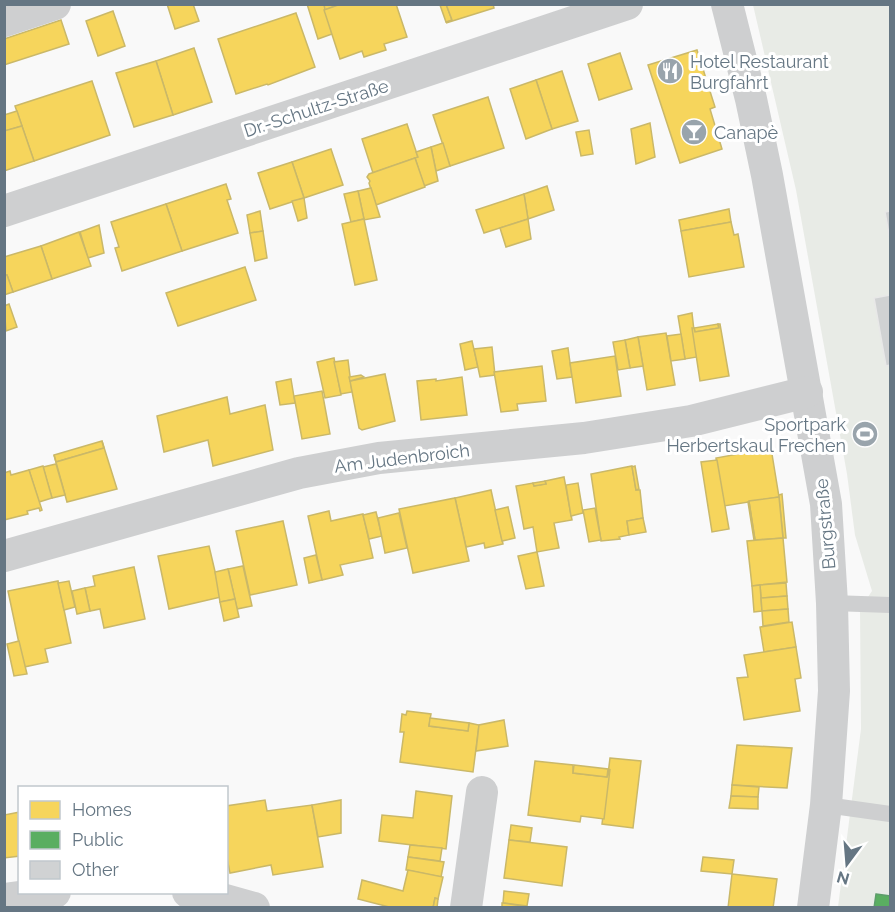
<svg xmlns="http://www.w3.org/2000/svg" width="895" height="912" font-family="Raleway,sans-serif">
<rect width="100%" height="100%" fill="#f9f9f9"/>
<!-- green -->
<path fill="#e8ebe6" d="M753,5H890V907H838L861,729L860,609L872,591L855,535L847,474L796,190Z"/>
<!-- homes -->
<g fill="#f6d55c" stroke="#cab868" stroke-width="1.5">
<path d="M167,4H193L199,21L175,29Z"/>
<path d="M307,4H324L332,34L318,39Z"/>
<path d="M324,4H341L325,10Z"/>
<path d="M341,4H396L407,37L384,44L386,50L364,57L362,51L340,59L324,10Z"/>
<path d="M446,4L452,20L446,22L440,5Z"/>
<path d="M446,4H493L494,8L446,23L452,20Z"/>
<path d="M113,11L125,46L98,56L86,21Z"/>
<path d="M296,13L315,67L268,85L267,84L236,94L218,39Z"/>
<path d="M61,20L69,44L4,65V39Z"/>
<path d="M194,48L212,102L173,115L156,61Z"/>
<path d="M697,50L715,107L710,109L722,149L680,163L648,65Z"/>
<path d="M620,53L632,89L599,100L588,64Z"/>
<path d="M156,61L173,115L134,127L116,73Z"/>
<path d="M562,71L578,121L552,129L536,80Z"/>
<path d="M536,80L552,129L526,139L510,89Z"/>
<path d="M92,81L110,135L34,161L15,106Z"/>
<path d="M488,97L504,148L450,166L433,115Z"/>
<path d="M17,111L22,126L5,131L4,115Z"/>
<path d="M650,123L655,157L636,164L631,129Z"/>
<path d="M407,124L418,157L373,173L362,139Z"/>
<path d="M22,126L34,161L4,171V131Z"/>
<path d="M589,130L593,154L581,156L576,132Z"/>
<path d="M443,143L450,166L436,171L431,147Z"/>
<path d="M431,147L438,181L424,186L415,158L418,157L416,152Z"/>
<path d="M331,149L343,185L304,198L292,162Z"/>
<path d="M415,158L425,187L376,205L369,183L370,181L367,177L369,174Z"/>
<path d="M292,162L304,198L270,209L258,173Z"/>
<path d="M226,184L231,199L227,200L238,233L182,251L166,204Z"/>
<path d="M547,186L554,210L528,219L524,194Z"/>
<path d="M371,188L380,217L364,220L358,191Z"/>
<path d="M358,191L364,219L351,222L344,194Z"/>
<path d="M524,194L528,219L484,233L476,210Z"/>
<path d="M304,198L307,218L298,221L292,201Z"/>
<path d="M166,204L182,251L122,271L115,248L119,247L111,222Z"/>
<path d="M729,209L731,222L681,231L679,220Z"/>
<path d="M260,211L263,231L250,233L247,215Z"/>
<path d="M364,219L377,280L355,285L342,224Z"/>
<path d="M528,219L531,239L506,247L500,228Z"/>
<path d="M731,222L734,235L738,234L744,267L689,277L681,231Z"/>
<path d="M99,225L104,253L88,258L80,232Z"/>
<path d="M263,231L267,258L255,261L250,233Z"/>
<path d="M79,232L91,266L52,279L41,246Z"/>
<path d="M41,246L52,279L13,292L7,275H4V257Z"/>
<path d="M245,267L256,300L178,326L166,293Z"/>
<path d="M4,275H7L13,292L4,295Z"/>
<path d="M9,304L17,327L6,331L4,306Z"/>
<path d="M692,313L697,357L685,359L678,316Z"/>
<path d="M718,324L719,328L695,332L694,328Z"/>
<path d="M718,324H720L729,376L700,381L692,328H694L695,332L719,328Z"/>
<path d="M666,333L675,385L647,390L638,337Z"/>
<path d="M681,334L685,359L671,361L667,336Z"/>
<path d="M638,337L643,366L630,368L625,340Z"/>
<path d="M625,340L630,368L618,370L613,342Z"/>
<path d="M472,341L478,367L465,370L460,344Z"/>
<path d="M492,347L495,375L480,377L474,349Z"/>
<path d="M568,348L572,377L557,379L552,351Z"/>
<path d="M615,356L621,396L576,403L570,363Z"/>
<path d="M334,358L341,395L325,398L317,362Z"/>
<path d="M348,360L352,392L341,394L334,362Z"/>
<path d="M542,366L546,401L517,404L518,410L501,412L494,372Z"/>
<path d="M385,374L395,421L362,430L359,428L350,381Z"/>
<path d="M361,375L364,377L350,381L349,377Z"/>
<path d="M462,377L467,415L421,420L417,381L436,379V381Z"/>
<path d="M291,379L295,403L280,405L276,382Z"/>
<path d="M322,391L330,434L302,439L294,396Z"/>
<path d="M227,397L230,414L265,405L273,450L213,466L208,440L164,452L157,416Z"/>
<path d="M102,441L104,448L56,462L54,455Z"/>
<path d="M102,441L117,489L67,502L54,455L56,462L104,448Z"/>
<path d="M771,448L779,497L724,506L716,458Z"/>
<path d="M717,460L729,529L712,532L701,462Z"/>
<path d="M56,464L65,495L52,498L43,467Z"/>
<path d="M43,466L52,498L39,502L29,470Z"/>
<path d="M632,466L636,490H640L643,518L627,521L629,535L619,537L620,539L601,541L591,474Z"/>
<path d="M635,466L639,489L636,490L632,467Z"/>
<path d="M29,470L42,510L40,511L39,508L27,511L28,514L4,520V473L10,471L11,475Z"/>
<path d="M564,477L572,520L554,523L559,548L537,552L533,527L524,529L516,486L533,483L534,486L546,484L545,481Z"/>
<path d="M545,481L546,484L534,486L533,483Z"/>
<path d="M578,483L583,513L571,516L566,485Z"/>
<path d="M491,490L503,544L485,548L484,543L466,547L455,498Z"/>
<path d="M782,494L786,538H783L779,497V495Z"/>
<path d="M779,497L783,538L755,540L749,501Z"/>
<path d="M455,498L469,561L413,573L399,509Z"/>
<path d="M748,502H749L755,540H754Z"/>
<path d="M508,507L515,538L502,541L495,510Z"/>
<path d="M595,508L601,540L589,542L583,510Z"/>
<path d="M329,511L331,521L363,514L373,558L340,565L343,575L322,580L308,516Z"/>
<path d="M376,512L382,536L369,539L363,515Z"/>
<path d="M399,513L407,548L385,553L378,518Z"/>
<path d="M643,518L646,532L629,535L627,521Z"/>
<path d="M283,521L297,585L250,595L236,531Z"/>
<path d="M783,538L787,582L752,586L747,541Z"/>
<path d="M209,546L221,597L169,609L158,556Z"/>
<path d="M537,552L544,586L526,589L518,556Z"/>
<path d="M316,555L322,580L309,583L304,558Z"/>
<path d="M243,566L252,606L237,609L228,569Z"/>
<path d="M134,567L145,619L104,628L100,609L90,611L85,588L95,586L93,576Z"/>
<path d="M228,569L235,599L220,602L215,572Z"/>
<path d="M58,581L71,643L45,649L48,662L24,667L8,591Z"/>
<path d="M69,581L75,607L64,610L58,583Z"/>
<path d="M786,583L787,596L761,598L760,585Z"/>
<path d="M760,585L762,611L754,612L752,586Z"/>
<path d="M85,588L90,611L77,614L72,591Z"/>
<path d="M787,596L788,609L762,611L761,598Z"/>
<path d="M235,599L239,617L224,621L220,602Z"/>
<path d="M788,609L789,622L763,626L762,611Z"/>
<path d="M792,622L796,647L764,652L760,627Z"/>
<path d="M19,641L27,674L14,676L7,644Z"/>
<path d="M796,647L801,678L795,679L800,711L744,720L737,678L748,677L744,655Z"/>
<path d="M407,711L431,714L429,726L468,731L469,723L479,725L473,772L400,762L404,732H400L402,714L406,715Z"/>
<path d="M430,718L469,723L468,731L429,726Z"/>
<path d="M504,720L508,746L476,751L479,725Z"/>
<path d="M737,745L792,748L787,788L732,785Z"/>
<path d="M610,758L641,761L633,828L602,824Z"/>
<path d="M535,761L573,765V773L607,777L610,769L604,819L581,816L580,822L528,815Z"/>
<path d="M574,765L608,769L607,777L573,773Z"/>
<path d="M732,785L759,787L758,797L731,796Z"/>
<path d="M416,791L452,796L446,849L379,841L382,815L413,818Z"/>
<path d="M731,796L758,797V809L729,808Z"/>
<path d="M265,800L267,811L312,805L323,867L273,875L271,865L230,873L226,853V806Z"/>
<path d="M341,800V833L318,837L312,805Z"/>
<path d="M20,812V856L4,858V815Z"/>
<path d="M511,825L532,828L530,842L509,840Z"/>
<path d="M509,840L567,847L562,886L504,878Z"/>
<path d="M410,845L442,848L440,861L408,857Z"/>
<path d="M408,857L444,862L441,877L406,870Z"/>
<path d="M703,857L734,860L732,874L701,871Z"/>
<path d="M408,870L443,877L438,899L435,898L433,908H393L358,899L362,880L403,891Z"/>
<path d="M732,874L777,879L773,908H728Z"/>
<path d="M504,891L529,894L527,906L503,903Z"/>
<path d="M435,898L438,899L437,908H433Z"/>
<path d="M502,903H503L535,908H502Z"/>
</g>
<!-- public -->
<path fill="#5aae61" stroke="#5d9d6b" stroke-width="1.5" d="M876,894L890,896V908H874Z"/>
<!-- building -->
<g fill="#d0d2d3" stroke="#e8e8e8" stroke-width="1.5">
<path d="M890,211V240L885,212Z"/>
<path d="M890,295V365L886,366L874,298Z"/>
</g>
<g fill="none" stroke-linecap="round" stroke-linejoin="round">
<!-- lane -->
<g stroke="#cecfd0" stroke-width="16">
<path d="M832,603L890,605"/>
<path d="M826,805L890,814"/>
</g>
<!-- street -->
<g stroke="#cecfd0" stroke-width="32">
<path d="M727,4L751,99L767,175L826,504L832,603L834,691L826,805L813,908"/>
<path d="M4,21L55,4"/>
<path d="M4,211L627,4"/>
<path d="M4,556L299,473L379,458L584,438L691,421L807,392"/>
<path d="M188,892L218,898L254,908"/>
<path d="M4,899L55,892"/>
<path d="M466,908L482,792"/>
</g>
</g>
<!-- icons -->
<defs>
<symbol id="restaurant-disc" viewBox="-11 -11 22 22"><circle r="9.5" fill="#99a4ac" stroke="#fff"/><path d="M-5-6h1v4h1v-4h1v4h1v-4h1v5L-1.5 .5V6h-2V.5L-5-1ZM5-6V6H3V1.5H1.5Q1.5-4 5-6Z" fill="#fff"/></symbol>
<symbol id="bar-disc" viewBox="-11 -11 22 22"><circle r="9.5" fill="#99a4ac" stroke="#fff"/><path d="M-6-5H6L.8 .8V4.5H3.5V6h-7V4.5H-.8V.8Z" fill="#fff"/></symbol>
<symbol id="stadium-disc" viewBox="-11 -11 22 22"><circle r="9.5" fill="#99a4ac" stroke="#fff"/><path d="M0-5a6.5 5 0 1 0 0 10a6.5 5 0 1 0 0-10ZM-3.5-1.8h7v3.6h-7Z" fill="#fff"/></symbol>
</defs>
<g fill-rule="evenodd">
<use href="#restaurant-disc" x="655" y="56" width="30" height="30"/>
<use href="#bar-disc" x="679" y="117" width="30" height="30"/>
<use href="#stadium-disc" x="850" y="419" width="30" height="30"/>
</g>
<g text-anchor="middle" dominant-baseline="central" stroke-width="6" stroke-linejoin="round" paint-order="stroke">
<!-- poi labels -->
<g font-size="18" fill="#657683" stroke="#fff" text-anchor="start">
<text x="690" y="61">Hotel Restaurant<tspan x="690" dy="21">Burgfahrt</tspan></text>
<text x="714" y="132">Canapè</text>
<text x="846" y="424" text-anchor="end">Sportpark<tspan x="846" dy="21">Herbertskaul Frechen</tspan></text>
</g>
<!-- street labels -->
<g font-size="18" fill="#657683" stroke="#fff">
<text transform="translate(316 108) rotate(-18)">Dr.-Schultz-Straße</text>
<text transform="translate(402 458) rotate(-7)">Am Judenbroich</text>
<text transform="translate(825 524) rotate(-95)">Burgstraße</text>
</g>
</g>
<!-- border -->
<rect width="895" height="912" fill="none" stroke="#657683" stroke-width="12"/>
<!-- legend -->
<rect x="18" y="786" width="210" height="108" fill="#ffffff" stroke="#c1c8cd" stroke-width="1.5"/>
<rect x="30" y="801" width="30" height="18" fill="#f6d55c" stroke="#c1c8cd" stroke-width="1.5"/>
<text x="72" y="816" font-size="18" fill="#657683">Homes</text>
<rect x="30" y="831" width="30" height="18" fill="#5aae61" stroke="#c1c8cd" stroke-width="1.5"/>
<text x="72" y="846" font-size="18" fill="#657683">Public</text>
<rect x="30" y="861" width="30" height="18" fill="#d0d2d3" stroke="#c1c8cd" stroke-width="1.5"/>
<text x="72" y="876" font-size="18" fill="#657683">Other</text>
<!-- north arrow -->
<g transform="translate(847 864) rotate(196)" stroke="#ffffff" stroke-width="4.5" paint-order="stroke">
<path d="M0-4.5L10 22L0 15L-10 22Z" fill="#657683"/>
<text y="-9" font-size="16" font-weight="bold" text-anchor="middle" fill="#657683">N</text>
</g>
</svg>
